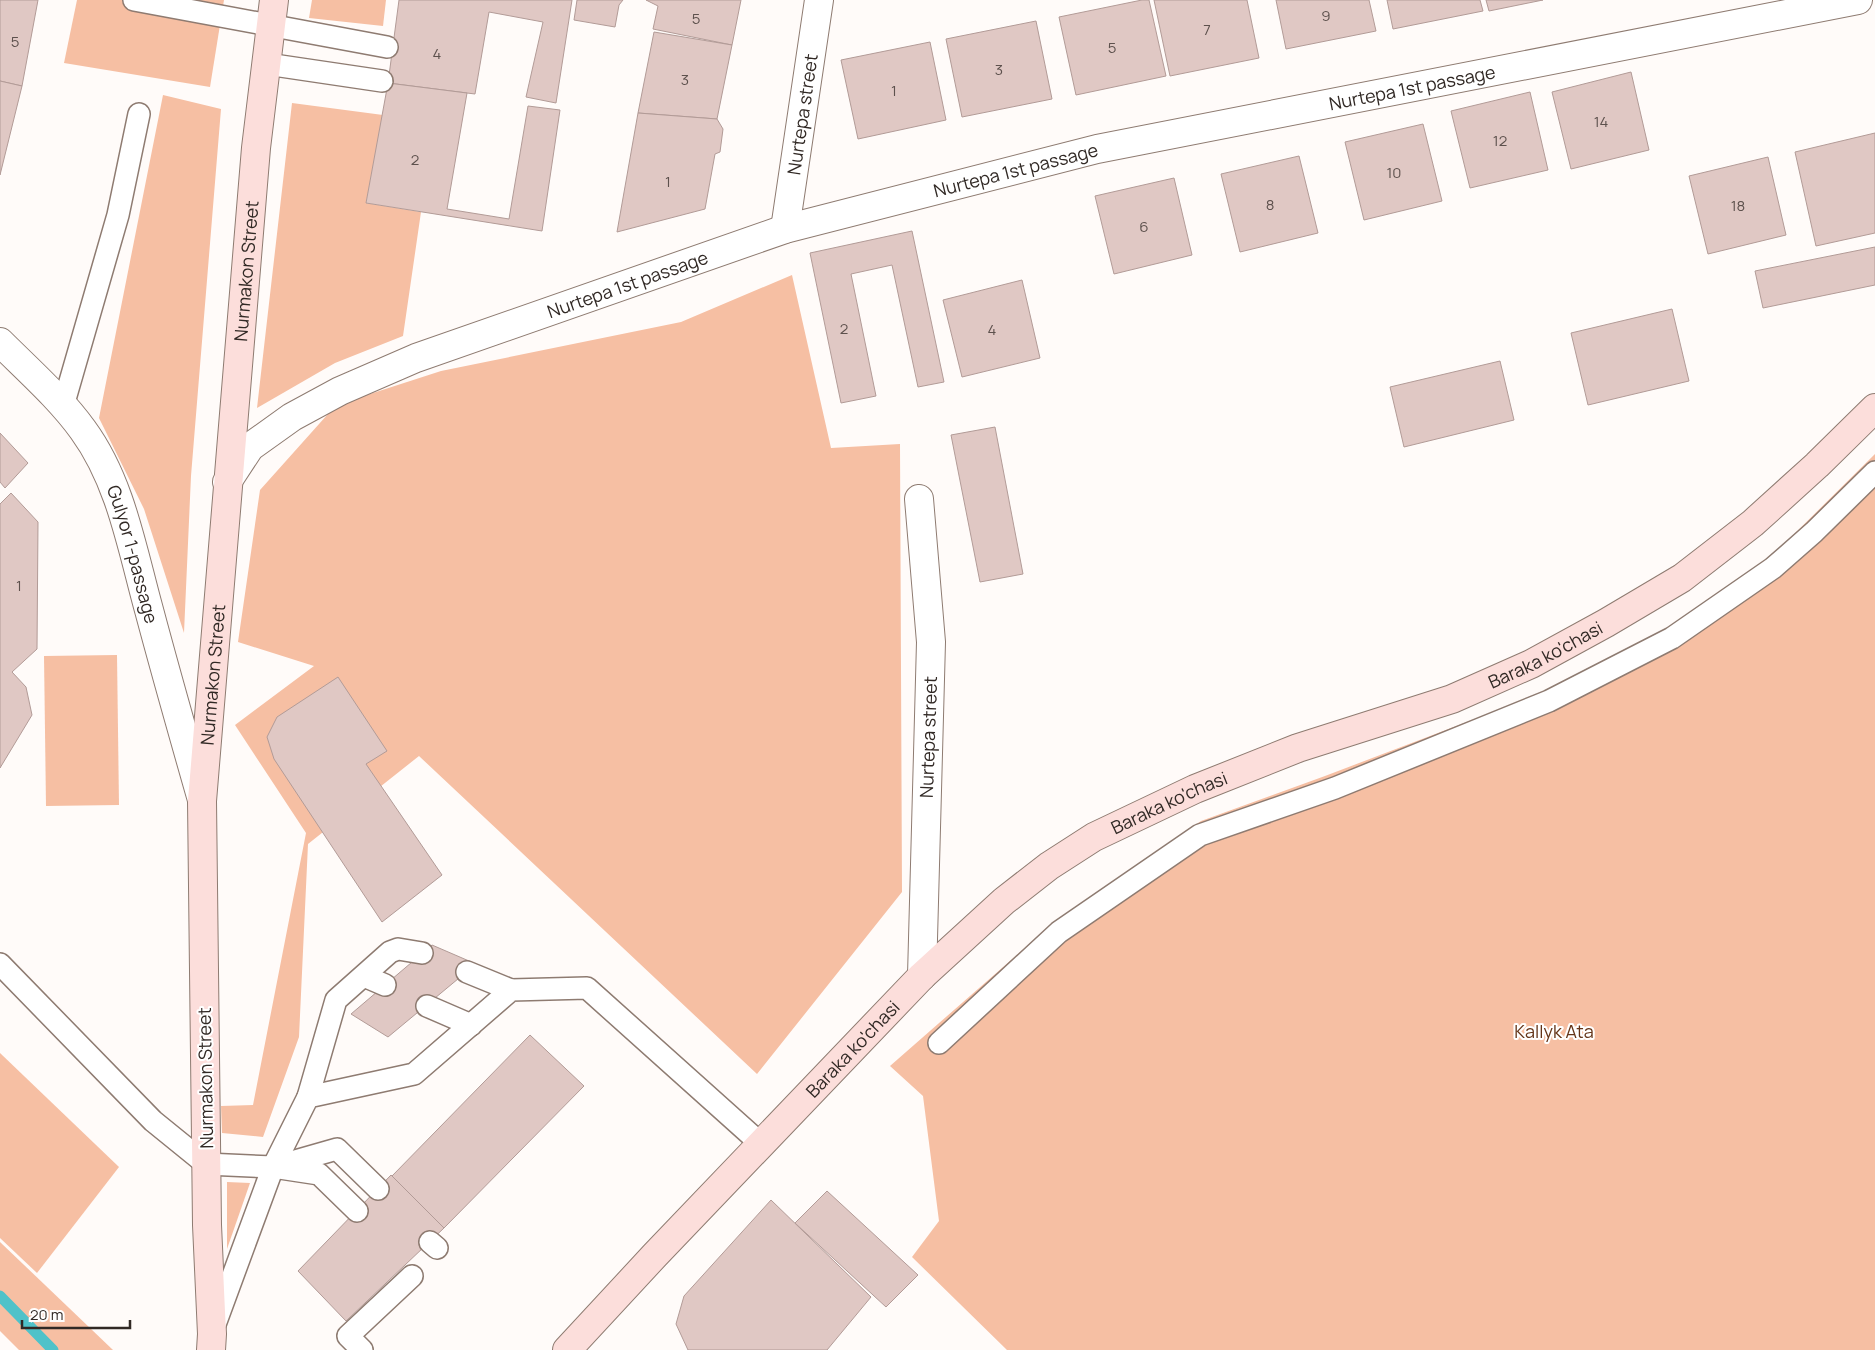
<svg xmlns="http://www.w3.org/2000/svg" width="1875" height="1350" font-family="Manrope,sans-serif">
<rect width="100%" height="100%" fill="#fffbf9"/>
<!-- green -->
<g fill="#f6bfa3">
<path d="M77,0H224L210,87L64,63Z"/>
<path d="M312,0H386L383,26L309,18Z"/>
<path d="M163,95L221,109L191,476L184,633L144,509L99,418Z"/>
<path d="M292,103L383,115L366,203L421,212L403,336L335,363L257,408Z"/>
<path d="M792,275L831,448L900,444L902,892L757,1074L419,756L308,844L299,1037L263,1137L222,1133L221,1106L253,1105L306,833L235,725L314,666L238,642L260,490L336,405L441,371L681,322Z"/>
<path d="M1875,454V1350H1007L912,1257L939,1221L923,1096L890,1066L1043,932L1201,821L1325,776L1548,691L1669,627L1769,559Z"/>
<path d="M117,655L119,805L46,806L44,656Z"/>
<path d="M0,1053L119,1167L37,1273L0,1238Z"/>
<path d="M227,1182L250,1183L227,1249Z"/>
<path d="M0,1242L113,1350H19L0,1331Z"/>
</g>
<g fill="none" stroke-linecap="round" stroke-linejoin="round">
<!-- stream -->
<path stroke="#4fc2c9" stroke-width="11" d="M0,1296L53,1350"/>
</g>
<!-- building -->
<g fill="#e0c8c4" stroke="#b29b97">
<path d="M0,0H38L22,86L0,81Z"/>
<path d="M399,0H572L556,103L526,97L543,22L489,12L475,94L388,83Z"/>
<path d="M577,0H623L619,5L615,27L574,20Z"/>
<path d="M646,0H741L732,45L653,29L658,6Z"/>
<path d="M1142,0H1149L1166,76L1076,95L1059,17Z"/>
<path d="M1154,0H1247L1259,58L1170,76Z"/>
<path d="M1276,0H1369L1376,31L1286,49Z"/>
<path d="M1387,0H1480L1483,11L1393,29Z"/>
<path d="M1486,0H1543L1489,11Z"/>
<path d="M1036,21L1052,99L962,117L946,39Z"/>
<path d="M654,32L732,45L717,119L638,113Z"/>
<path d="M930,42L946,120L858,139L841,60Z"/>
<path d="M1631,72L1649,150L1571,169L1552,92Z"/>
<path d="M0,81L22,86L0,175Z"/>
<path d="M388,83L467,93L447,209L509,219L528,106L560,110L542,231L366,203Z"/>
<path d="M1530,92L1548,170L1470,188L1451,111Z"/>
<path d="M638,113L717,119L723,129L720,152L715,154L705,209L617,232Z"/>
<path d="M1423,124L1442,201L1364,220L1345,142Z"/>
<path d="M1875,133V233L1816,246L1795,152Z"/>
<path d="M1299,156L1318,233L1240,252L1221,174Z"/>
<path d="M1768,157L1786,235L1708,254L1689,176Z"/>
<path d="M1174,178L1192,255L1114,274L1095,196Z"/>
<path d="M912,231L944,382L918,387L892,265L851,274L876,396L841,403L810,253Z"/>
<path d="M1875,247V285L1763,308L1755,271Z"/>
<path d="M1022,280L1040,358L962,377L943,300Z"/>
<path d="M1672,309L1689,381L1588,405L1571,333Z"/>
<path d="M1500,361L1514,420L1404,447L1390,387Z"/>
<path d="M995,427L1023,574L980,582L951,435Z"/>
<path d="M0,433L28,463L5,488L0,482Z"/>
<path d="M11,493L38,522L37,649L12,672L26,687L32,715L0,768V504Z"/>
<path d="M338,677L387,751L366,764L442,875L382,922L274,759L267,737L277,717Z"/>
<path d="M432,945L476,964L388,1037L351,1014Z"/>
<path d="M530,1035L584,1086L444,1228L392,1176Z"/>
<path d="M391,1175L444,1228L346,1321L298,1271Z"/>
<path d="M827,1191L918,1275L886,1307L795,1223Z"/>
<path d="M771,1200L871,1297L827,1350H688L676,1324L684,1296Z"/>
</g>
<g fill="none" stroke-linecap="round" stroke-linejoin="round">
<defs>
<g id="lane">
<path d="M134,0L387,47"/>
<path d="M267,64L382,81"/>
<path d="M63,406L118,215L139,114"/>
<path d="M0,964L153,1121L206,1164L273,1167L319,1174L357,1211"/>
<path d="M467,972L511,990"/>
<path d="M364,976L385,985"/>
<path d="M427,1006L471,1025"/>
<path d="M939,1043L1059,932L1200,835L1335,788L1549,701L1672,638L1773,568L1814,532L1875,472"/>
<path d="M308,1097L336,1000L390,952L398,949L422,953"/>
<path d="M281,1165L337,1149L378,1189"/>
<path d="M430,1242L437,1248"/>
<path d="M214,1327L273,1167L308,1097L414,1074L511,990L587,988L761,1144"/>
<path d="M362,1350L348,1336L412,1276"/>
</g>
<g id="street">
<path id="s1" d="M785,229L819,0"/>
<path id="s2" d="M0,342C28,370 60,398 83,430C121,482 132,549 149,610C166,674 184,737 202,800"/>
<path id="s3" d="M227,482L250,447L292,417L340,391L416,358L785,229L1097,149L1858,0"/>
<path d="M919,499L931,642L922,976"/>
</g>
<g id="secondary">
<path id="s4" d="M211,1350L212,1334L207,1225L202,801L256,148L274,0"/>
<path id="s5" d="M567,1350L655,1255L922,976L1004,901L1049,866L1094,837L1195,789L1298,748L1452,699L1531,664L1606,623L1682,578L1753,523L1817,465L1875,408"/>
</g>
</defs>
<!-- lane casing -->
<use href="#lane" stroke="#8e7b71" stroke-width="24"/>
<!-- street casing -->
<use href="#street" stroke="#8e7b71" stroke-width="30"/>
<!-- secondary casing -->
<use href="#secondary" stroke="#8e7b71" stroke-width="30"/>
<!-- lane -->
<use href="#lane" stroke="#fff" stroke-width="21"/>
<!-- street -->
<use href="#street" stroke="#fff" stroke-width="28"/>
<!-- secondary -->
<use href="#secondary" stroke="#fcdedb" stroke-width="28"/>
</g>
<g text-anchor="middle" dominant-baseline="central" stroke-width="4" stroke-linejoin="round" paint-order="stroke">
<!-- number labels -->
<g font-size="15" fill="#5d514d">
<text x="1326" y="15">9</text>
<text x="696" y="18">5</text>
<text x="1207" y="29">7</text>
<text x="15" y="41">5</text>
<text x="1112" y="47">5</text>
<text x="437" y="53">4</text>
<text x="999" y="69">3</text>
<text x="685" y="79">3</text>
<text x="894" y="90">1</text>
<text x="1601" y="121">14</text>
<text x="1500" y="140">12</text>
<text x="415" y="159">2</text>
<text x="1394" y="172">10</text>
<text x="668" y="181">1</text>
<text x="1270" y="204">8</text>
<text x="1738" y="205">18</text>
<text x="1144" y="226">6</text>
<text x="844" y="328">2</text>
<text x="992" y="329">4</text>
<text x="19" y="585">1</text>
</g>
<!-- street labels -->
<g font-size="18" fill="#312925" stroke="#fff">
<text stroke="none"><textPath href="#s3" startOffset="1265">Nurtepa 1st passage</textPath></text>
<text stroke="none"><textPath href="#s1" startOffset="116">Nurtepa street</textPath></text>
<text stroke="none"><textPath href="#s3" startOffset="860">Nurtepa 1st passage</textPath></text>
<text stroke="none"><textPath href="#s4" startOffset="1081">Nurmakon Street</textPath></text>
<text stroke="none"><textPath href="#s3" startOffset="455">Nurtepa 1st passage</textPath></text>
<text stroke="none"><textPath href="#s2" startOffset="256">Gulyor 1-passage</textPath></text>
<text stroke="none"><textPath href="#s5" startOffset="1225">Baraka ko'chasi</textPath></text>
<text stroke="none"><textPath href="#s4" startOffset="676">Nurmakon Street</textPath></text>
<text transform="translate(928 737) rotate(-88)">Nurtepa street</text>
<text stroke="none"><textPath href="#s5" startOffset="820">Baraka ko'chasi</textPath></text>
<text stroke="none"><textPath href="#s5" startOffset="415">Baraka ko'chasi</textPath></text>
<text transform="translate(205 1078) rotate(-91)">Nurmakon Street</text>
</g>
<!-- park labels -->
<g font-size="18" fill="#643418" stroke="#fff">
<text x="1554" y="1031">Kallyk Ata</text>
</g>
</g>
<!-- scale -->
<path d="M22 1320v8h108v-8" fill="none" stroke="#312925" stroke-width="2.5"/>
<text x="30" y="1320" font-size="15" fill="#312925" stroke="#ffffff" stroke-width="4" paint-order="stroke">20 m</text>
</svg>
